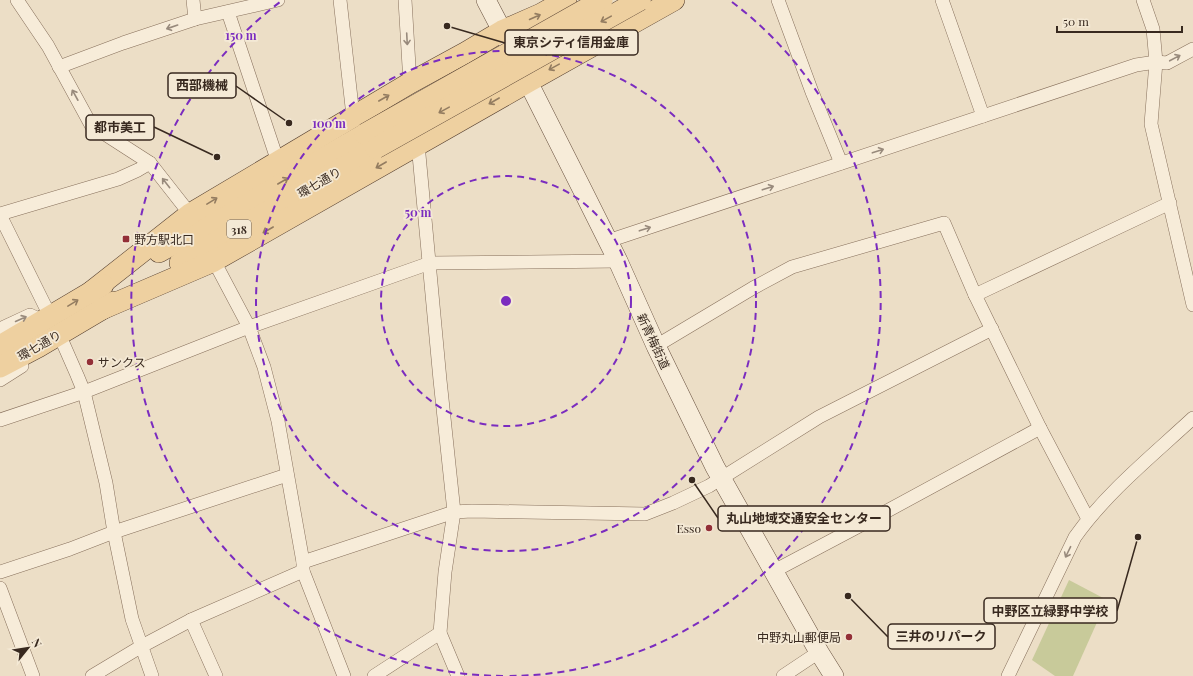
<svg xmlns="http://www.w3.org/2000/svg" width="1193" height="676" font-family="'Playfair Display','Noto Sans JP',serif">
<rect width="100%" height="100%" fill="#ecdec6"/>
<!-- park -->
<path fill="#c8ca9a" d="M1069,580L1107,600L1073,676H1055L1032,660Z"/>
<g fill="none" stroke-linecap="round" stroke-linejoin="round">
<defs>
<g id="minor">
<path d="M17,0L48,46L91,125L150,163L190,214"/>
<path d="M193,0L195,19"/>
<path d="M340,0L353,116"/>
<path d="M405,0L410,83"/>
<path d="M778,0L812,92L841,163"/>
<path d="M942,0L983,116"/>
<path d="M1143,0L1153,29L1156,62L1151,124L1193,305"/>
<path d="M228,12L278,162"/>
<path d="M59,67L123,43L195,19L278,0"/>
<path d="M418,144L440,380L454,512L445,572L440,633L458,676"/>
<path d="M0,214L118,179L138,170L150,163"/>
<path d="M0,215L50,316"/>
<path d="M608,241L1136,65L1156,62L1167,63L1193,49"/>
<path d="M214,261L249,327L264,367L278,421L303,562V571L344,676"/>
<path d="M0,329L30,315L43,321"/>
<path d="M59,334L77,375L84,392L106,483L114,532L132,619L152,676"/>
<path d="M656,346L753,288L792,267L944,223L975,295"/>
<path d="M0,380L22,366"/>
<path d="M0,420L84,392L249,327L430,263L618,261"/>
<path d="M1088,519L1040,428L975,295L1170,203"/>
<path d="M303,562L454,512L472,511L645,514L673,503L709,486L819,417L992,329"/>
<path d="M774,571L876,517L1040,428"/>
<path d="M0,572L70,549L114,532L287,475"/>
<path d="M0,588L33,676"/>
<path d="M191,620L216,676"/>
<path d="M92,676L142,646L191,620L303,571"/>
<path d="M374,676L440,633"/>
<path d="M783,676L819,652"/>
<path d="M1008,676L1075,537C1107,492 1152,456 1193,418"/>
</g>
<g id="secondary">
<path d="M486,0L509,44"/>
<path d="M521,68L582,189L618,261L656,346L715,467L819,652L834,676"/>
</g>
<g id="primary">
<path d="M159,252L365,134"/>
<path d="M180,263L376,148"/>
<path d="M91,292L190,214L410,83L465,53L502,31L541,14L566,0"/>
<path d="M102,309L214,261L528,82L674,0"/>
<path d="M0,346L103,285"/>
<path d="M0,367L38,347L114,302"/>
</g>
</defs>
<!-- minor casing -->
<use href="#minor" stroke="#87705c" stroke-width="14"/>
<!-- secondary casing -->
<use href="#secondary" stroke="#69513f" stroke-width="20"/>
<!-- primary casing -->
<use href="#primary" stroke="#553f30" stroke-width="22"/>
<!-- minor -->
<use href="#minor" stroke="#f7ecd9" stroke-width="13"/>
<!-- secondary -->
<use href="#secondary" stroke="#f7ecd9" stroke-width="19"/>
<!-- primary -->
<use href="#primary" stroke="#eed0a0" stroke-width="21"/>
<defs>
<g id="primary-bridge">
<path d="M365,134L602,0"/>
<path d="M376,148L640,0"/>
</g>
</defs>
<!-- primary-bridge casing -->
<use href="#primary-bridge" stroke="#553f30" stroke-width="22" stroke-linecap="butt"/>
<!-- primary-bridge -->
<use href="#primary-bridge" stroke="#eed0a0" stroke-width="21"/>
</g>
<!-- one-way arrows -->
<defs><path id="oneway-shaft" d="M-6 0H5M1.5-3L5.5 0L1.5 3" fill="none" stroke-width="1.6" stroke-linecap="round" stroke-linejoin="round"/></defs>
<g stroke="#937c60">
<use href="#oneway-shaft" transform="translate(535 17) rotate(-24)"/>
<use href="#oneway-shaft" transform="translate(606 19) rotate(151)"/>
<use href="#oneway-shaft" transform="translate(554 67) rotate(151)"/>
<use href="#oneway-shaft" transform="translate(384 98) rotate(-30)"/>
<use href="#oneway-shaft" transform="translate(494 101) rotate(150)"/>
<use href="#oneway-shaft" transform="translate(444 110) rotate(151)"/>
<use href="#oneway-shaft" transform="translate(381 165) rotate(150)"/>
<use href="#oneway-shaft" transform="translate(283 181) rotate(-30)"/>
<use href="#oneway-shaft" transform="translate(212 201) rotate(-31)"/>
<use href="#oneway-shaft" transform="translate(268 230) rotate(150)"/>
<use href="#oneway-shaft" transform="translate(73 303) rotate(-31)"/>
</g>
<g stroke="#988a7c">
<use href="#oneway-shaft" transform="translate(172 27) rotate(161)"/>
<use href="#oneway-shaft" transform="translate(407 39) rotate(87)"/>
<use href="#oneway-shaft" transform="translate(1175 58) rotate(-28)"/>
<use href="#oneway-shaft" transform="translate(75 95) rotate(-119)"/>
<use href="#oneway-shaft" transform="translate(878 151) rotate(-18)"/>
<use href="#oneway-shaft" transform="translate(166 183) rotate(-128)"/>
<use href="#oneway-shaft" transform="translate(768 188) rotate(-18)"/>
<use href="#oneway-shaft" transform="translate(645 229) rotate(-18)"/>
<use href="#oneway-shaft" transform="translate(21 319) rotate(-24)"/>
<use href="#oneway-shaft" transform="translate(1068 552) rotate(116)"/>
</g>
<!-- distance rings -->
<g fill="none" stroke="#7b2cbf" stroke-width="2" stroke-dasharray="7 5">
<circle cx="506" cy="301" r="125"/>
<circle cx="506" cy="301" r="250"/>
<path d="M503 676A375 375 0 0 1 280 2M732 2A375 375 0 0 1 509 676"/>
</g>
<!-- markers -->
<g fill="#932f37" stroke="#f4e9d5" stroke-width="1.5">
<rect x="122" y="235" width="8" height="8" rx="2"/>
<circle cx="90" cy="362" r="4"/>
<circle cx="709" cy="528" r="4"/>
<circle cx="849" cy="637" r="4"/>
</g>
<g text-anchor="middle" dominant-baseline="central" stroke-width="3.5" stroke-linejoin="round" paint-order="stroke">
<!-- shield labels -->
<rect fill="#f4e9d5" stroke="#706356" stroke-width="1" x="227" y="220" width="24" height="18" rx="3"/>
<g font-size="11" font-weight="bold" fill="#38291f">
<text x="239" y="229">318</text>
</g>
<!-- street labels -->
<g font-size="12" fill="#38291f" stroke="#f4e9d5">
<text transform="translate(319 182) rotate(-30)">環七通り</text>
<text transform="translate(654 341) rotate(65)">新青梅街道</text>
<text transform="translate(39 345) rotate(-30)">環七通り</text>
</g>
<!-- poi labels -->
<g font-size="12" fill="#38291f" stroke="#f4e9d5" text-anchor="start">
<text x="134" y="239">野方駅北口</text>
<text x="98" y="362">サンクス</text>
<text x="701" y="528" text-anchor="end">Esso</text>
<text x="841" y="637" text-anchor="end">中野丸山郵便局</text>
</g>
</g>
<circle cx="506" cy="301" r="6" fill="#7b2cbf" stroke="#f4e9d5" stroke-width="2"/>
<g font-size="12" text-anchor="middle" font-weight="bold" fill="#7b2cbf" stroke="#f4e9d5" stroke-width="3.5" stroke-linejoin="round" paint-order="stroke">
<text x="241" y="40">150 m</text>
<text x="329" y="128">100 m</text>
<text x="418" y="217">50 m</text>
</g>
<!-- callouts -->
<path fill="none" stroke="#38291f" stroke-width="1.5" d="M447 26L505 43M289 123L236 86M217 157L154 127M692 480L718 518M1138 537L1117 611M848 596L888 637"/>
<g fill="#38291f" stroke="#f4e9d5" stroke-width="1.5">
<circle cx="447" cy="26" r="4"/>
<circle cx="289" cy="123" r="4"/>
<circle cx="217" cy="157" r="4"/>
<circle cx="692" cy="480" r="4"/>
<circle cx="1138" cy="537" r="4"/>
<circle cx="848" cy="596" r="4"/>
</g>
<g fill="#f4e9d5" stroke="#38291f" stroke-width="1.5">
<rect x="505" y="30" width="133" height="25" rx="4"/>
<rect x="168" y="73" width="68" height="25" rx="4"/>
<rect x="86" y="115" width="68" height="25" rx="4"/>
<rect x="718" y="506" width="172" height="25" rx="4"/>
<rect x="984" y="598" width="133" height="25" rx="4"/>
<rect x="888" y="624" width="107" height="25" rx="4"/>
</g>
<g font-size="13" text-anchor="middle" font-weight="bold" fill="#38291f">
<text x="571" y="47">東京シティ信用金庫</text>
<text x="202" y="90">西部機械</text>
<text x="120" y="132">都市美工</text>
<text x="804" y="523">丸山地域交通安全センター</text>
<text x="1050" y="616">中野区立緑野中学校</text>
<text x="941" y="641">三井のリパーク</text>
</g>
<!-- north arrow -->
<g transform="translate(28 648) rotate(60)" stroke="#f4e9d5" stroke-width="3" paint-order="stroke">
<path d="M0-3L7 15L0 10L-7 15Z" fill="#38291f"/>
<text y="-6" font-size="11" font-weight="bold" text-anchor="middle" fill="#38291f">N</text>
</g>
<!-- scale -->
<path d="M1057 26v6h125v-6" fill="none" stroke="#38291f" stroke-width="2"/>
<text x="1063" y="26" font-size="12" fill="#38291f" stroke="#f4e9d5" stroke-width="3" paint-order="stroke">50 m</text>
</svg>
